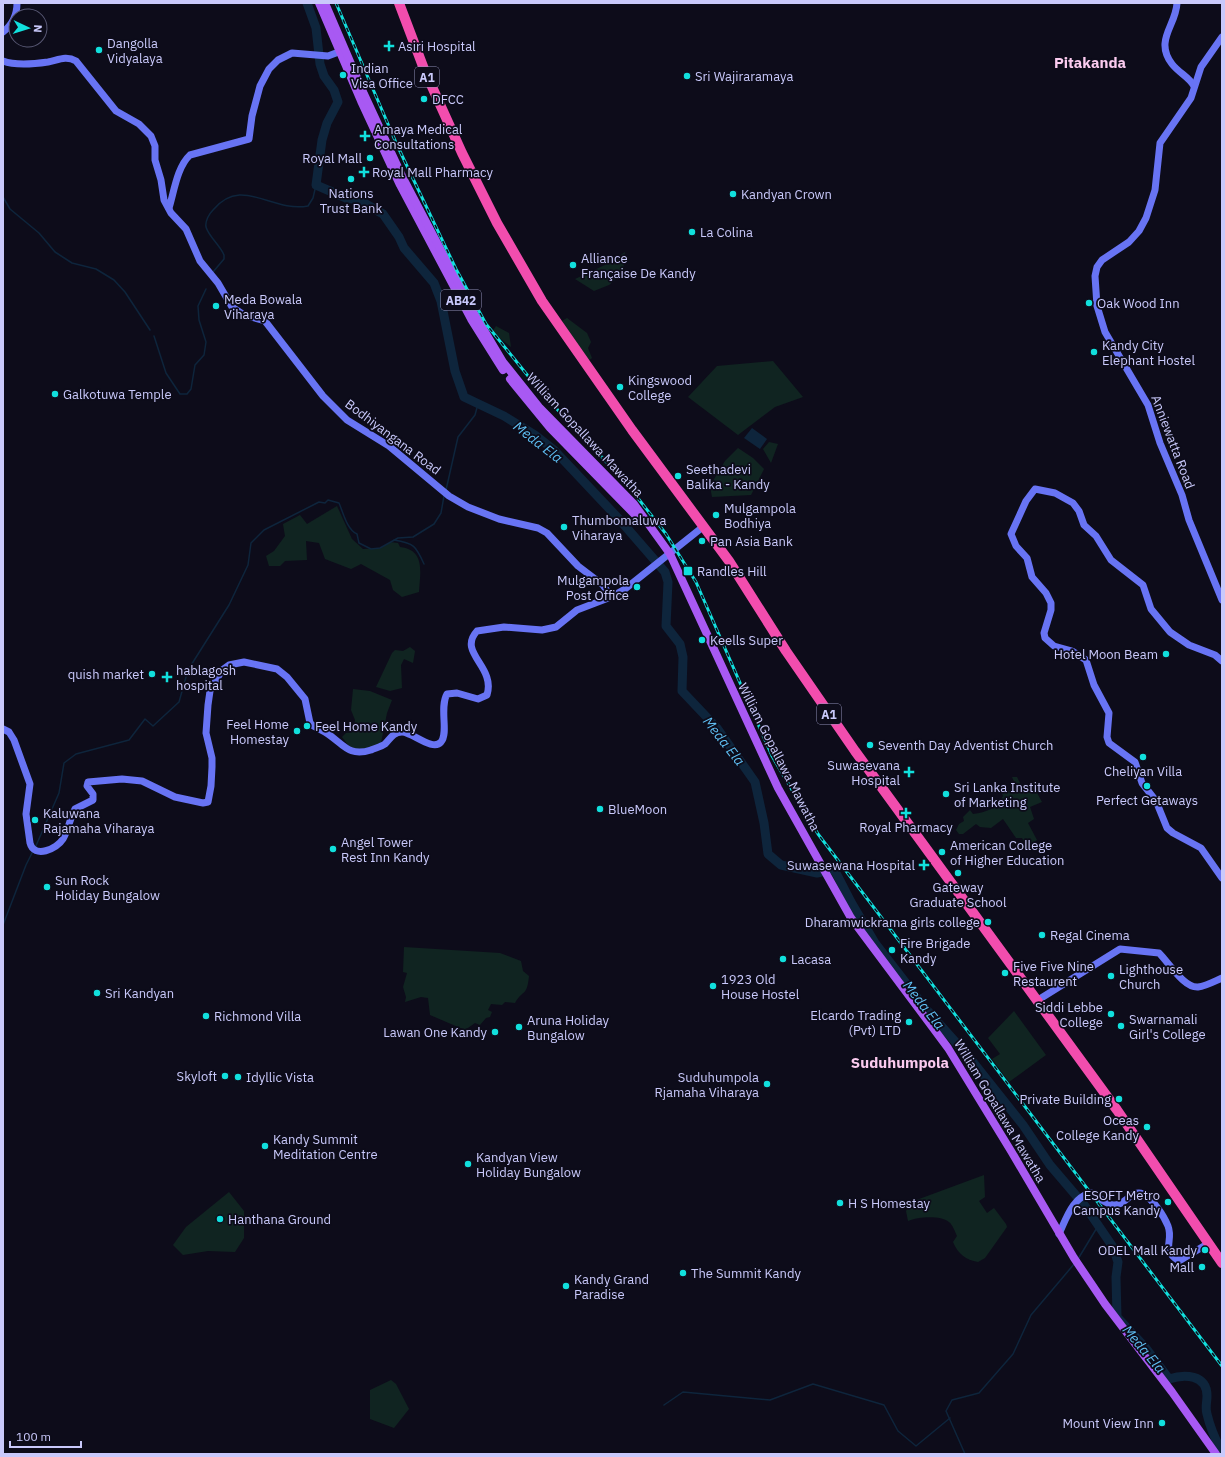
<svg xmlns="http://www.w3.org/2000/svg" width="1225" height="1457" font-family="'IBM Plex Sans',sans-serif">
<rect width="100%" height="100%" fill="#0d0c1a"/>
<!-- green -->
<g fill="#102421">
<path d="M625,252L623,273L609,285L594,291L575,279L609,263Z"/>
<path d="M567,318L587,333L591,342L588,348L592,358L588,361L562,321Z"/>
<path d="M496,326L509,333L511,347L492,332Z"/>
<path d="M773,361L803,397L775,407L738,435L688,397L717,366Z"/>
<path d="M769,442L778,444L771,463L763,449Z"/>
<path d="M738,448L753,458L764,469L751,495L712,497L710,486L725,461Z"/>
<path d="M337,506L352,539L363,549L380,548L390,542L398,543L400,547C426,550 420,573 419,592L402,597L393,590L390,580L361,564L351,569L325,559L319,543L306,541L307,560L285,561L280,566H269L266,556L274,551L285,536L283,524L300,515L307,524Z"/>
<path d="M410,647L415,651L413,663L404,659L401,665L402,688L390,691L376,687L392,653L395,650L403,651Z"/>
<path d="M353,689L370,691L392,700L387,713L381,743L362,751L352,750L342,737L346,733L353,732L355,720L351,710Z"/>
<path d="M1012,777H1017L1022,787L1029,789L1031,786L1040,787L1036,791L1042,802L1030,807L1034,819L1028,823L1037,840L1028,847L1022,838H1016L1003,819L991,828L980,827L976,824L963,834H959L956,830L959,824L964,821L963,817L970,810L973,814C987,812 996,809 1003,796L1001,790L1005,787L1008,791L1016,786Z"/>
<path d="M404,947L500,953L521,961L523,971L529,976C527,997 523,989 515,1003L505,1002L502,1005L491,1004L488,1010L492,1012L490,1017L486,1018L480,1025L475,1023L465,1030L430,1015L428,998L421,997L405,1002L406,997L403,987L407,973L403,972Z"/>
<path d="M1014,1011L1046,1055L1009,1082L992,1059L1000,1054L988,1038Z"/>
<path d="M984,1175L985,1197L979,1201L987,1213L994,1208L1006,1224L1007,1227L985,1258L978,1262C966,1260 958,1254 953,1242L957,1236C955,1232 953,1225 949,1222C940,1215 918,1217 908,1221L906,1211L911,1202Z"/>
<path d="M229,1192L244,1211V1238L235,1252L208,1251L183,1255L173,1245L186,1227Z"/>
<path d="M391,1380L396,1384L409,1409L394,1428L370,1419V1390Z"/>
</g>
<!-- water -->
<path fill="#0e253c" d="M752,428L767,439L760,449L744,438Z"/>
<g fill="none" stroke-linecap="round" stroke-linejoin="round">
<!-- stream -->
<g stroke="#0e253c" stroke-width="1.5">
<path d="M3,197L10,209L39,233L55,252L72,263L96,269L114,280L125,292L150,330"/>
<path d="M213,272L224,259V255C220,245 209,237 206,227C205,221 209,214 213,210C242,175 271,213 308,206L313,198L316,185"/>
<path d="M154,336L166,373L180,394H187L191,389L195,365L204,355L206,342L199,320L198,306L206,289"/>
<path d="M446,490L458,437L475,415L478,404"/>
<path d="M394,540C414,543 416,546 424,564"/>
<path d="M35,848L59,793L64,763L76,754L129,740L145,719L153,726L179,702L188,670L229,605L248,565L251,543L264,530L319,502L325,503L328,500L339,503C343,512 347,530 357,534L359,543L371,549L380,548L398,538L413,537L434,524L441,513L444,496"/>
<path d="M3,925L26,865L33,851"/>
<path d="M1078,1259L1098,1226"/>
<path d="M664,1405L683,1392L770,1400L813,1384L884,1405L898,1431L916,1446L950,1418"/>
<path d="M965,1454L946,1411L952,1400L979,1393L1013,1354L1031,1315L1075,1263"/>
</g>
<!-- river -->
<path stroke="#0e253c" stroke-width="9" d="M307,3L316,28L320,64L324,76L334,90L338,102L327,123L322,140L316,185L346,198L359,200L383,214L399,237L404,248L434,283L441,301L455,371L464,397L504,416L535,435L554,450L619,519L665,572L668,582L666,626L680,644L683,657L682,691L717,728L755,782L764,823L768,854L781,865L817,873L834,869L851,902L875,943L926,1009L969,1057L1023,1125L1050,1165L1085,1206L1113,1247L1118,1262L1116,1277L1117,1317L1145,1347L1169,1379C1184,1374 1207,1374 1207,1396C1207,1402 1205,1408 1207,1414C1210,1427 1216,1441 1222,1452"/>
<!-- secondary -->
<g stroke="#6874f4" stroke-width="7">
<path d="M1177,3C1176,26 1154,40 1172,64C1179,73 1189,77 1194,86"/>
<path d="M3,32C12,25 17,15 17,3"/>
<path d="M1222,37L1201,67L1191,98L1160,143L1155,190L1146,218L1139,231L1129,242L1102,260L1097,267L1095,276L1097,306L1105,332L1148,405L1160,443L1182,495L1189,520L1222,600"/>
<path d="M3,61C16,66 34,64 48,62C58,60 66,55 76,61L116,111L139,124L151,136L155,146V160L161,180L164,200L171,213L186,229L200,261L218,283L232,307L244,315L265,321L323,396L347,420L389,446L449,496L468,507L499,519L538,528L547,533L578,566L603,585L611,597"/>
<path d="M169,208C174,192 177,167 190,155L249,139L252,116L260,86L269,69L278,60L292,53L328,56L344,50"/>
<path d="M1222,661L1215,655L1189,645L1170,632L1151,609L1143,585L1111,560L1096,536L1084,525L1079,511L1073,503L1055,493L1035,489L1026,501L1011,534L1016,546L1027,558L1032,577L1046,593L1051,603V610L1044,633L1045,638L1054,646L1072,651L1086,660L1094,685L1109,713L1107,737L1109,743L1135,762L1142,783L1156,801L1167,828L1173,833L1201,848L1222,878"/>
<path d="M3,729L9,732L14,740L30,784L26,814L30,843C34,859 57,849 63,839C68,831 70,818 75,809L93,800V794L87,786L88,782L122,779L142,781L175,797L203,803L208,802L211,786L212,767V758L206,733L208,705L210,691L222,670L229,665L244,662L277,669L287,677L305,699L310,723C315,728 322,730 328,734C344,745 349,757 371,750C375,748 381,747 385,744C390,739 393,732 402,732C412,732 433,752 441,742C449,733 439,708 447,694L457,693L478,699L487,695C496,666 457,653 477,631L504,627L542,630L556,627L577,610L611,597L625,589L704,526"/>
<path d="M1038,1000L1120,949L1159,953C1169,963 1184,988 1198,987C1206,986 1215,981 1222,978"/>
<path d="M1059,1234C1067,1217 1072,1198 1091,1193C1098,1196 1105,1204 1113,1205C1124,1207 1131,1189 1143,1194C1153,1199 1164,1216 1168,1226C1174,1242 1160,1249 1179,1261L1209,1243"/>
</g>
<!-- primary -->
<g stroke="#a859f3" stroke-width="8">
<path d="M319,3L361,101L400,185L471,319L503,370"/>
<path d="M325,3L364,94L402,176L475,315L503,362L539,407L634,504L670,554L778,788L851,918L948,1048L1011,1151L1074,1258L1105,1304L1172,1392L1216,1454"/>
<path d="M510,379L550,428L637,517"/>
</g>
<!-- highway -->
<path stroke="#f24dae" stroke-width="10" d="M399,3L424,69L462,153L497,223L542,301L632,430L729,561L786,651L855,751L1117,1110L1222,1263"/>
<defs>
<path id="rail" d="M336,3L397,145L456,269L486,324L541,392L626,483L666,534L696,582L772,756L818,834L1222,1366"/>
</defs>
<!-- rail casing -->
<use href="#rail" stroke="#11e0dd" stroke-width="3"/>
<!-- rail -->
<use href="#rail" stroke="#0d0c1a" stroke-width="1.5" stroke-dasharray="4.5" stroke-linecap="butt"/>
</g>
<!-- markers -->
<g fill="#11e0dd" stroke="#0d0c1a" stroke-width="1.5">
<path d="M387 40h4v4h4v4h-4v4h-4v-4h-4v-4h4z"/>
<circle cx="99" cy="50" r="4"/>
<circle cx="343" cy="75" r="4"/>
<circle cx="687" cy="76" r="4"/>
<circle cx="424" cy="99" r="4"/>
<path d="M363 130h4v4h4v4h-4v4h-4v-4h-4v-4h4z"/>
<circle cx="370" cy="158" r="4"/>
<path d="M362 166h4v4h4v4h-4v4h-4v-4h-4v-4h4z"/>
<circle cx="351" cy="179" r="4"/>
<circle cx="733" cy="194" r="4"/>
<circle cx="692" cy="232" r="4"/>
<circle cx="573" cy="265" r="4"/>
<circle cx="1089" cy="303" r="4"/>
<circle cx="216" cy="306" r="4"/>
<circle cx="1094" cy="352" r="4"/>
<circle cx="620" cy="387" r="4"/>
<circle cx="55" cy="394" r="4"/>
<circle cx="678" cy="476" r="4"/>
<circle cx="716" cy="515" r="4"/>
<circle cx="564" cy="527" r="4"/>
<circle cx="702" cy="541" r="4"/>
<rect x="683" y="566" width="10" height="10" rx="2"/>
<circle cx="637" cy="587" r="4"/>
<circle cx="702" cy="640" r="4"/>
<circle cx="1166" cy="654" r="4"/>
<circle cx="152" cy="674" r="4"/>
<path d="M165 671h4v4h4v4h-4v4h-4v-4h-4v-4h4z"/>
<circle cx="307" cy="726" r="4"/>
<circle cx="297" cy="731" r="4"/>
<circle cx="870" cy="745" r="4"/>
<circle cx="1143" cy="757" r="4"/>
<path d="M907 766h4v4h4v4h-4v4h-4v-4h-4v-4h4z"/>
<circle cx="1147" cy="786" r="4"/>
<circle cx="946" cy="794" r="4"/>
<circle cx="600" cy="809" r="4"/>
<path d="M904 807h4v4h4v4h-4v4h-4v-4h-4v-4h4z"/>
<circle cx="35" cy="820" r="4"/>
<circle cx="333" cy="849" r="4"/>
<circle cx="942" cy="852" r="4"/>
<path d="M922 859h4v4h4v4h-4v4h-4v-4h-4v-4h4z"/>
<circle cx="958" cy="873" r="4"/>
<circle cx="47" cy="887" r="4"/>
<circle cx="988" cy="922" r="4"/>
<circle cx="1042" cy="935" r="4"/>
<circle cx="892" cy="950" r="4"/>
<circle cx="783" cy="959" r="4"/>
<circle cx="1005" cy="973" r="4"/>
<circle cx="1111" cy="976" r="4"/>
<circle cx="713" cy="986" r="4"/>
<circle cx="97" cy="993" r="4"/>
<circle cx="1111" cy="1014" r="4"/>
<circle cx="206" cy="1016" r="4"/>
<circle cx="909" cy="1022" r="4"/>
<circle cx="1121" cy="1026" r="4"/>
<circle cx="519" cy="1027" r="4"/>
<circle cx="495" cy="1032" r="4"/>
<circle cx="225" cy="1076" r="4"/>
<circle cx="238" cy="1077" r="4"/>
<circle cx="767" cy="1084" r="4"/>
<circle cx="1119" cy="1099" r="4"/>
<circle cx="1147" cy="1127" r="4"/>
<circle cx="265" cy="1146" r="4"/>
<circle cx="468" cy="1164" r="4"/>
<circle cx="1168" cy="1202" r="4"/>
<circle cx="840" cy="1203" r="4"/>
<circle cx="220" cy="1219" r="4"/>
<circle cx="1205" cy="1250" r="4"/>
<circle cx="1202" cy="1267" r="4"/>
<circle cx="683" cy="1273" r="4"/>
<circle cx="566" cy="1286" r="4"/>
<circle cx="1162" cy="1423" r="4"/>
</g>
<g text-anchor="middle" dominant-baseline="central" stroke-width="3.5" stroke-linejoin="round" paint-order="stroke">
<!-- shield labels -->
<g fill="#0d0c1a" stroke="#9190b8" stroke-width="1">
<rect x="415" y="67" width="24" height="20" rx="3"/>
<rect x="441" y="290" width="40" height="20" rx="3"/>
<rect x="817" y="704" width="24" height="20" rx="3"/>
</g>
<g font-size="12" font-weight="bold" fill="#c9c9fb">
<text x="427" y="77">A1</text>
<text x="461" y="300">AB42</text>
<text x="829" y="714">A1</text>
</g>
<!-- poi labels -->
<g font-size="13" fill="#c9c9fb" stroke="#0d0c1a" text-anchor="start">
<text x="107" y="43">Dangolla<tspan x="107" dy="15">Vidyalaya</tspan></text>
<text x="398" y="46">Asiri Hospital</text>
<text x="351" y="68">Indian<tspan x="351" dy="15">Visa Office</tspan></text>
<text x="695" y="76">Sri Wajiraramaya</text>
<text x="432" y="99">DFCC</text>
<text x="374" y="129">Amaya Medical<tspan x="374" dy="15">Consultations</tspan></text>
<text x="362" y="158" text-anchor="end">Royal Mall</text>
<text x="372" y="172">Royal Mall Pharmacy</text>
<text x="351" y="193" text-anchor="middle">Nations<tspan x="351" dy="15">Trust Bank</tspan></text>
<text x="741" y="194">Kandyan Crown</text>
<text x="700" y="232">La Colina</text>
<text x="581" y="258">Alliance<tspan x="581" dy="15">Française De Kandy</tspan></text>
<text x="224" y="299">Meda Bowala<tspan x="224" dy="15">Viharaya</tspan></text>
<text x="1097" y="303">Oak Wood Inn</text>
<text x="1102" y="345">Kandy City<tspan x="1102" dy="15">Elephant Hostel</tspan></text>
<text x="628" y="380">Kingswood<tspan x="628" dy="15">College</tspan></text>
<text x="63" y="394">Galkotuwa Temple</text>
<text x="686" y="469">Seethadevi<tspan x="686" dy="15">Balika - Kandy</tspan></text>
<text x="724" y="508">Mulgampola<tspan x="724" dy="15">Bodhiya</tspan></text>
<text x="572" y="520">Thumbomaluwa<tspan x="572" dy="15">Viharaya</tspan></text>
<text x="710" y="541">Pan Asia Bank</text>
<text x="697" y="571">Randles Hill</text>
<text x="629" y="580" text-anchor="end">Mulgampola<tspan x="629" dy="15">Post Office</tspan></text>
<text x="710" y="640">Keells Super</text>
<text x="1158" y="654" text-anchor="end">Hotel Moon Beam</text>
<text x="176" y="670">hablagosh<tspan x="176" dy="15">hospital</tspan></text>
<text x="144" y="674" text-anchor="end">quish market</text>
<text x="289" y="724" text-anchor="end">Feel Home<tspan x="289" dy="15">Homestay</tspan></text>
<text x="315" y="726">Feel Home Kandy</text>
<text x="878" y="745">Seventh Day Adventist Church</text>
<text x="900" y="765" text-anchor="end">Suwasevana<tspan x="900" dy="15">Hospital</tspan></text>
<text x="1143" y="771" text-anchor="middle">Cheliyan Villa</text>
<text x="954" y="787">Sri Lanka Institute<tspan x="954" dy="15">of Marketing</tspan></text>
<text x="1147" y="800" text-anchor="middle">Perfect Getaways</text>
<text x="608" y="809">BlueMoon</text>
<text x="43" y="813">Kaluwana<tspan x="43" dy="15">Rajamaha Viharaya</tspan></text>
<text x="906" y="827" text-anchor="middle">Royal Pharmacy</text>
<text x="341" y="842">Angel Tower<tspan x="341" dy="15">Rest Inn Kandy</tspan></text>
<text x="950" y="845">American College<tspan x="950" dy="15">of Higher Education</tspan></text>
<text x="915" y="865" text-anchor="end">Suwasewana Hospital</text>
<text x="55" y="880">Sun Rock<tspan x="55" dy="15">Holiday Bungalow</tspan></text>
<text x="958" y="887" text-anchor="middle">Gateway<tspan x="958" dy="15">Graduate School</tspan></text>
<text x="980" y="922" text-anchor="end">Dharamwickrama girls college</text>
<text x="1050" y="935">Regal Cinema</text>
<text x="900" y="943">Fire Brigade<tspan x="900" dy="15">Kandy</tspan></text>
<text x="791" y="959">Lacasa</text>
<text x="1013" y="966">Five Five Nine<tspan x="1013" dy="15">Restaurent</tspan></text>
<text x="1119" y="969">Lighthouse<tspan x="1119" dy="15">Church</tspan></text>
<text x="721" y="979">1923 Old<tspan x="721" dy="15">House Hostel</tspan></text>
<text x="105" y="993">Sri Kandyan</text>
<text x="1103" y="1007" text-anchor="end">Siddi Lebbe<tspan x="1103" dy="15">College</tspan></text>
<text x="901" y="1015" text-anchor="end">Elcardo Trading<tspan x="901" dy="15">(Pvt) LTD</tspan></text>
<text x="214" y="1016">Richmond Villa</text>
<text x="1129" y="1019">Swarnamali<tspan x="1129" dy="15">Girl's College</tspan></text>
<text x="527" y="1020">Aruna Holiday<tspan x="527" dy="15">Bungalow</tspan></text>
<text x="487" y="1032" text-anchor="end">Lawan One Kandy</text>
<text x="217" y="1076" text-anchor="end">Skyloft</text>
<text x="246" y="1077">Idyllic Vista</text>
<text x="759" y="1077" text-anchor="end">Suduhumpola<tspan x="759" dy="15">Rjamaha Viharaya</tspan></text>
<text x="1111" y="1099" text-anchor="end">Private Building</text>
<text x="1139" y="1120" text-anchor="end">Oceas<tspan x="1139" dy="15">College Kandy</tspan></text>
<text x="273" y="1139">Kandy Summit<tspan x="273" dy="15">Meditation Centre</tspan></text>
<text x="476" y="1157">Kandyan View<tspan x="476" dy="15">Holiday Bungalow</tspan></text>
<text x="1160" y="1195" text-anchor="end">ESOFT Metro<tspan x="1160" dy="15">Campus Kandy</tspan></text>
<text x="848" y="1203">H S Homestay</text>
<text x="228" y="1219">Hanthana Ground</text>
<text x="1197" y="1250" text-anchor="end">ODEL Mall Kandy</text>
<text x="1194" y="1267" text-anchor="end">Mall</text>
<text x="691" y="1273">The Summit Kandy</text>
<text x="574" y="1279">Kandy Grand<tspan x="574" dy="15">Paradise</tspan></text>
<text x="1154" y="1423" text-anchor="end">Mount View Inn</text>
</g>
<!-- street labels -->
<g font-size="13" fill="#c9c9fb" stroke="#0d0c1a">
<text transform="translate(585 435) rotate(47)">William Gopallawa Mawatha</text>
<text transform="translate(393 437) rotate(37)">Bodhiyangana Road</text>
<text transform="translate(1173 442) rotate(69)">Anniewatta Road</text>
<text transform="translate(779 757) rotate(63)">William Gopallawa Mawatha</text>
<text transform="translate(1000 1111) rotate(59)">William Gopallawa Mawatha</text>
</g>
<!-- water labels -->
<g font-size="14" font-style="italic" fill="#5fbff3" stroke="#0d0c1a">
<text transform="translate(538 442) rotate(38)">Meda Ela</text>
<text transform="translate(724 741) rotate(52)">Meda Ela</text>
<text transform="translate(924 1005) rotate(52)">Meda Ela</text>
<text transform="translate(1144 1349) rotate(50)">Meda Ela</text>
</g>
<!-- quarter labels -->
<g font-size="15" font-weight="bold" fill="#fbcbef" stroke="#0d0c1a">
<text x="1090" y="62">Pitakanda</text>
<text x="900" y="1062">Suduhumpola</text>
</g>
</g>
<!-- border -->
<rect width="1225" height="1457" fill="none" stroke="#c9c9fb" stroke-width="8"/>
<!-- north arrow -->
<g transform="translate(28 28) rotate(94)"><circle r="19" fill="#0d0c1a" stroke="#585874"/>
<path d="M0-3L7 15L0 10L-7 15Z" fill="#11e0dd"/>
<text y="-6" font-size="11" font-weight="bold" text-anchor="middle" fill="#c9c9fb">N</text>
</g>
<!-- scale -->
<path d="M10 1441v6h71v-6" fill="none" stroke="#c9c9fb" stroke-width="2"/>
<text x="16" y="1441" font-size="12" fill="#c9c9fb" stroke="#0d0c1a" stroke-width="3" paint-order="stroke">100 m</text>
</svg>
